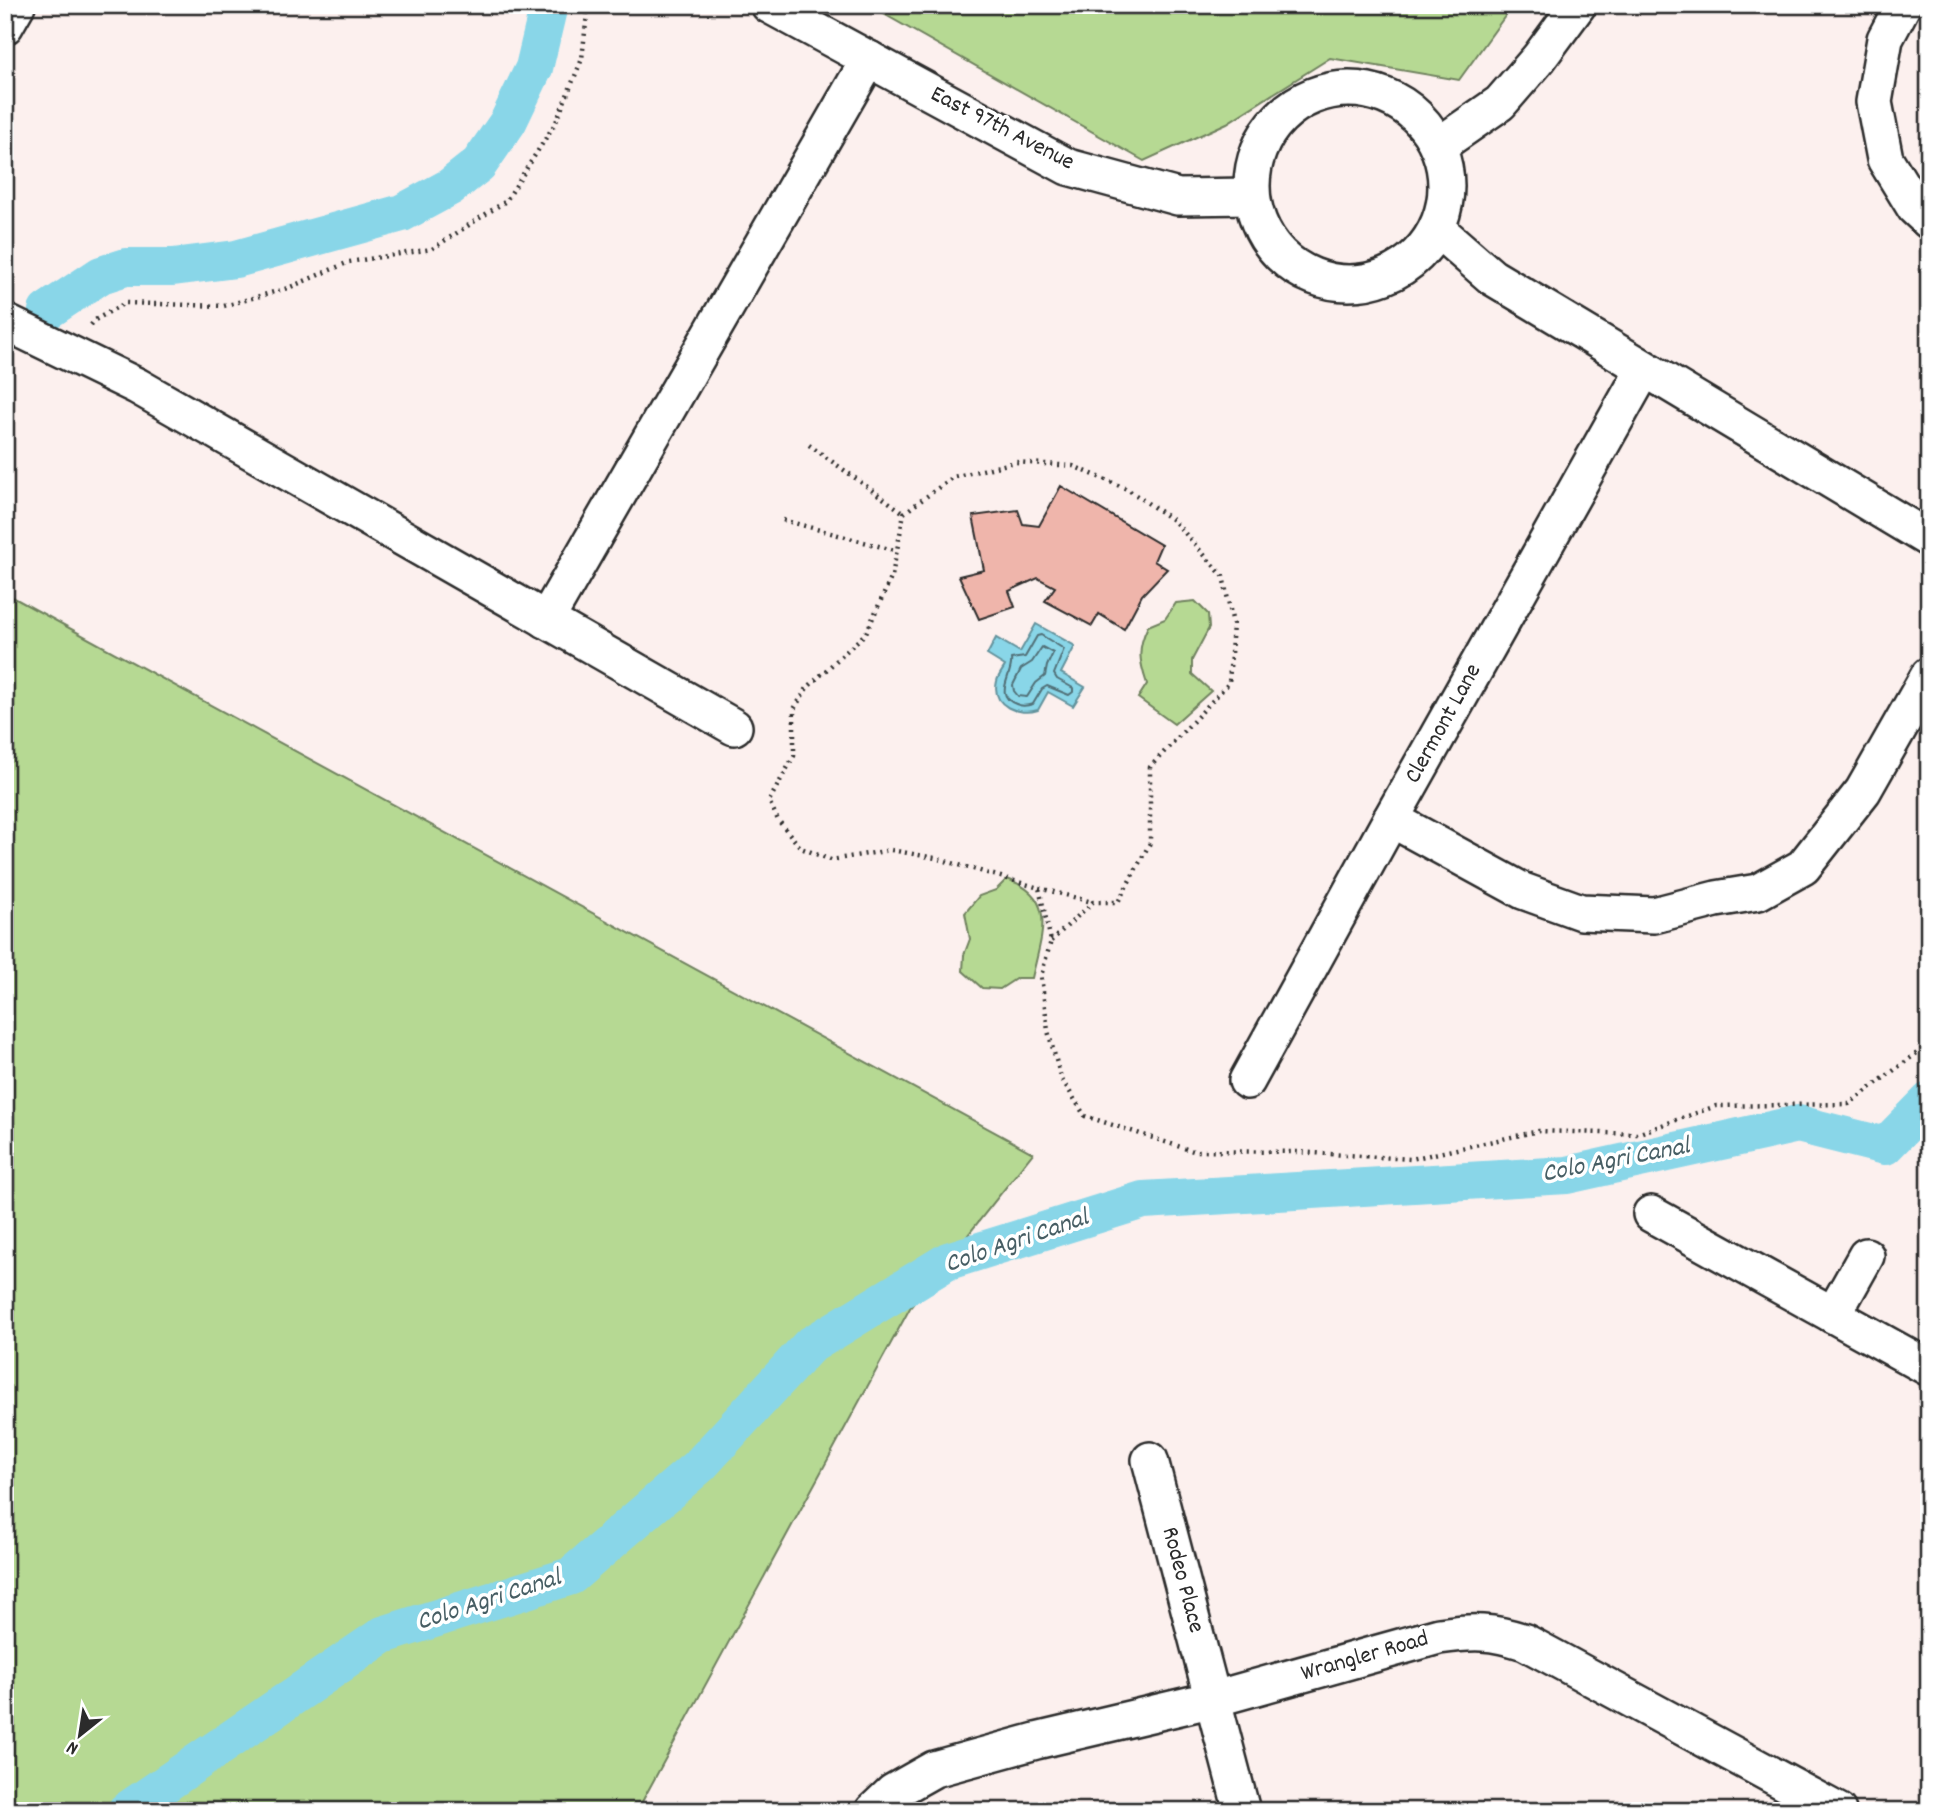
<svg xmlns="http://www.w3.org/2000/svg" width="1934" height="1816" font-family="Dekko,sans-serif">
<rect width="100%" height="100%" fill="#fcf0ee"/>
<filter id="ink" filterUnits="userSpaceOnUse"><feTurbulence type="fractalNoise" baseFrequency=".0143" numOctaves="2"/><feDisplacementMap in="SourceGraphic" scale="14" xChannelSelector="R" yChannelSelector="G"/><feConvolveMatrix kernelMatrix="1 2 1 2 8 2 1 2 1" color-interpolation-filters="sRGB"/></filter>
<g filter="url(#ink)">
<!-- green -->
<g fill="#b6d993" stroke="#70825f" stroke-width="2">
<path d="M868,5H1513L1459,80L1330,58L1227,123L1144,161Z"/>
<path d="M5,593L1033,1153L910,1308L637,1811H5Z"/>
<path d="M1195,601L1208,614L1209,628L1192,660V674L1211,691L1174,724L1138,698L1147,684C1139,660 1137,649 1148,626L1165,619L1176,603Z"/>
<path d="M1007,879C1059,897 1041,937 1032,978H1017L1000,989L982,988L963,971L964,955L970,939L965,913L979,896L996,890Z"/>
</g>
<!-- water -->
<path fill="#89d6e8" stroke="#63929c" stroke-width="2" d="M1036,624L1075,646L1061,673L1085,687L1073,706L1048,692L1038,710C1019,716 991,707 997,681C998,676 1003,670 1005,666L987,655L996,638L1020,652Z"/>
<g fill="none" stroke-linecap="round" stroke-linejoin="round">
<!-- shore -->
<g stroke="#516f77" stroke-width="2">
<path d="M1041,635L1064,649L1054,674L1057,679L1073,688V692L1069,695L1047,686L1042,689L1033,704C1027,706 1022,707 1016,704C992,695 1014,674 1011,659L1025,657L1037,636Z"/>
<path d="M1042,647L1053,653L1047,666L1045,676L1036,683L1027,697L1018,696L1014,691L1013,685L1021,669L1032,662Z"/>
</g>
<!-- canal -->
<g stroke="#89d6e8" stroke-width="38">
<path d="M47,311L101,275L126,267H173L236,259L402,213L450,187L479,164L508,122L534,68L549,5"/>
<path d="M126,1811L383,1635L571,1576L701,1464L809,1346L948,1261L1143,1200L1567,1175L1798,1124L1885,1146L1929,1101"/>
</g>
</g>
<!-- building -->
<path fill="#efb5ab" stroke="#2b2b2b" stroke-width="2" d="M1061,486L1161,545L1154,561L1167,569L1142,595L1124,629L1099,614L1092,626L1045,601L1055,587L1038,578L1009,591L1015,607L979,619L959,576L984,570L973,516L1018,510L1023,524L1039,526Z"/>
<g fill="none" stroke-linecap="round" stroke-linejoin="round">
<defs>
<g id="minor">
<path d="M769,5L1068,167L1178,197L1252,196"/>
<path d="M1903,5L1885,39L1874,102L1885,159L1915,208L1929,221"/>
<path d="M5,26L17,5"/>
<circle cx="1349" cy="186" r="97"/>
<path d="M1438,146L1500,103L1539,58L1578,5"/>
<path d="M1437,229L1492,277L1929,539"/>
<path d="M5,322L137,386L734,727"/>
<path d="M546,620L869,59"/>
<path d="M1391,819L1523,891L1581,912L1654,915L1716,899L1758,892L1803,867L1863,791L1929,675"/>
<path d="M1247,1081L1391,819L1644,369"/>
<path d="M1651,1214L1929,1368"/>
<path d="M1833,1315L1866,1256"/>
<path d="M1150,1460L1242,1811"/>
<path d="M873,1811L893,1792L934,1769L1036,1741L1214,1699L1439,1636C1474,1631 1491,1631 1525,1642L1838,1811"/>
</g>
</defs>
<!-- minor casing -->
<use href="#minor" stroke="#2b2b2b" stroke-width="40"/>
<!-- path -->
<g stroke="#2b2b2b" stroke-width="4.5" stroke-dasharray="2 5" stroke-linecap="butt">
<path d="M91,325L95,320L125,303L224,306L288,288L349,262L432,249L506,201L556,122L582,59L588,5"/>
<path d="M809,445L904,513"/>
<path d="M783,520L897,551"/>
<path d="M1039,888L1092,902"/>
<path d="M1051,941L1093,902H1118L1150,843V767L1229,683L1233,624L1223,576L1174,521L1127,489L1073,466L1016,462L953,477L904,513L892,576L866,633L807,688L794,709V756L769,801L778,820L801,848L831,860L891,850L935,858L1039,888L1051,941L1041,976L1048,1031L1061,1078L1085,1116L1193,1151L1297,1152L1411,1159L1539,1131L1637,1134L1716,1106L1849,1104L1929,1044"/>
</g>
<!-- minor -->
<use href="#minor" stroke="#fff" stroke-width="35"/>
</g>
</g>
<g text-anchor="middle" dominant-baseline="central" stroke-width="7" stroke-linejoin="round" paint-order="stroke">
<!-- street labels -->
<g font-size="24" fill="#2b2b2b" stroke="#fff">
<text transform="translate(1002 129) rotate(27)">East 97th Avenue</text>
<text transform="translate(1444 724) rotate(-61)">Clermont Lane</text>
<text transform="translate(1182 1580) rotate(75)">Rodeo Place</text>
<text transform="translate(1365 1657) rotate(-16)">Wrangler Road</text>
</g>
<!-- water labels -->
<g font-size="26" font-style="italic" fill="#475e64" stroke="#fff">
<text transform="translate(1616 1161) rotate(-11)">Colo Agri Canal</text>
<text transform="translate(1017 1242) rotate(-19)">Colo Agri Canal</text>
<text transform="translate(489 1601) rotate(-18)">Colo Agri Canal</text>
</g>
</g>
<!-- margin -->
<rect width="1934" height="1816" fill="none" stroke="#fff" stroke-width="28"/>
<rect x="14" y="14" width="1906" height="1788" fill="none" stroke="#2b2b2b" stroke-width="2.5" filter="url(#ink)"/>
<!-- north arrow -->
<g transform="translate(80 1735) rotate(210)" stroke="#ffffff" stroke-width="5" paint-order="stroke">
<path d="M0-5L12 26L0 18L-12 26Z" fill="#2b2b2b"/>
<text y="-10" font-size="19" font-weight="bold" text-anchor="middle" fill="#2b2b2b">N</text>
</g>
</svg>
